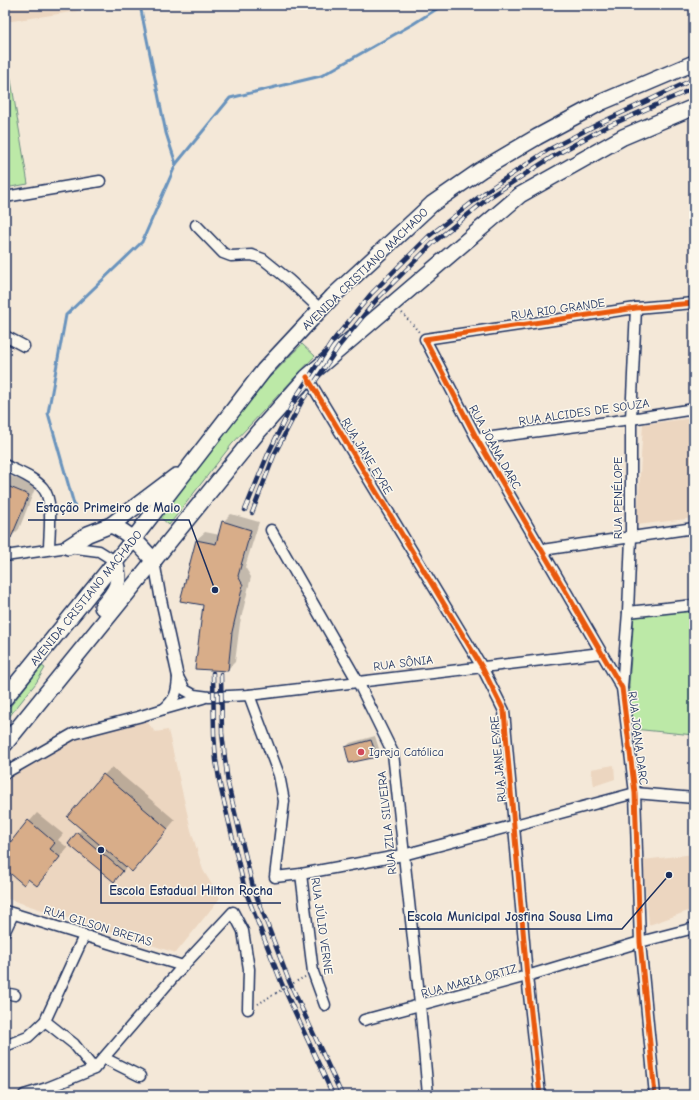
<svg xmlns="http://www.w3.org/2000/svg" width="699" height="1100" font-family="'Comic Neue',sans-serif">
<rect width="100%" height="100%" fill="#f4e8d8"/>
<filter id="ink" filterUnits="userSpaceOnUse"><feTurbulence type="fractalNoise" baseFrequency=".025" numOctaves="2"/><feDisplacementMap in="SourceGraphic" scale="8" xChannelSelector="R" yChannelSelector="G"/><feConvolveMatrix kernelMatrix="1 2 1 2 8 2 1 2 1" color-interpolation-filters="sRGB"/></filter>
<g filter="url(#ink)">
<!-- built -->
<g fill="#ecd6c0">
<path d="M5,5H100L87,7L78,11L5,22Z"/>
<path d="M694,418V518L637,525L643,424Z"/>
<path d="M145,719L155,732L168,730L191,830L203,870L220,898L176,953L5,898V778L8,775L75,740Z"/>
<path d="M614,765L615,779L594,786L591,769Z"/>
<path d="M694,854V909L649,925L643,860Z"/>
</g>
<!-- green -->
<g fill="#bce9a7" stroke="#6c8c82">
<path d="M5,43L28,184L5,188Z"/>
<path d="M302,344L315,356L232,444L169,525L160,517L228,426L267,380Z"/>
<path d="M694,607V735L633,729L629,686L634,614Z"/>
<path d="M42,666L45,668L36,683L5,722V713Z"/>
</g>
<!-- shadow -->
<g fill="#0003">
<path d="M5,474L36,486L19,529L11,537L5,534Z"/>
<path d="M231,514L259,522L245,567L251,577L240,623L235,662L227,670L204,604L196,540L205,532L220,535L223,522Z"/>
<path d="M375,736L380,752L376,756L346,747L350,743Z"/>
<path d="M112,767L175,820L140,862L127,866L120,875L78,833L82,829L104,775Z"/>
<path d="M37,813L63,834L58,840L68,848L45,876L29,878L5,868V850Z"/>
</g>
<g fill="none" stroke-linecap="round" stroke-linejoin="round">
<!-- stream -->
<g stroke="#6993bd" stroke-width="3">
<path d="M140,5L166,133L176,164"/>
<path d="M75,508L48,413L66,315L142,242L176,164L230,98L321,76L413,24L443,5"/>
</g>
</g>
<!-- building -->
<g fill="#d8ad89" stroke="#1b2f5e">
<path d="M5,485L29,495L11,538L5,535Z"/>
<path d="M222,521L251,530L238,576L243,585L232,632L228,671L195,669L203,605L180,601L196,540L216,544Z"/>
<path d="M371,740L377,757L349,763L345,747Z"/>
<path d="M103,774L168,829L132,872L67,817Z"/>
<path d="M28,820L55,843L50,849L60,857L37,886L28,879L24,885L5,869V849Z"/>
<path d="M77,832L123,871L114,882L68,844Z"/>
</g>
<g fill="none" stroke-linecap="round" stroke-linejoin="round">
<defs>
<g id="minor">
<path d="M5,197L100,181"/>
<path d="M196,225L223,253L231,256L252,255L263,259L289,280L321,310"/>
<path d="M5,336L24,346"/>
<path d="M307,377L482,667L504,711L527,976L540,1095"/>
<path d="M477,439L631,419L694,409"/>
<path d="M5,465C17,472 34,477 43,488C54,501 49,533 49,549"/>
<path d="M271,530L358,682L393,753L420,1004L428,1095"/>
<path d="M542,550L694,528"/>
<path d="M5,556L68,547L99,551L115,561"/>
<path d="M154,561L160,595L178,677L185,690L194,695L209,697L249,695L601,653"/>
<path d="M628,612L694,605"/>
<path d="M622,688L628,612L631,537V419L636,308"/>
<path d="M249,695L279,775L284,801L275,877L301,874L403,855L635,793L694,798"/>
<path d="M164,709C176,698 177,693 178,677"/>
<path d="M5,773L73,734L138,717L164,709L203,698"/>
<path d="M301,874L313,972L325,1005"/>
<path d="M5,911L183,966"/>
<path d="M5,931L13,914"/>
<path d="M5,993L15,995"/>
<path d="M364,1020L527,976L640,942L694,928"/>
<path d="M45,1021L74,1044L94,1069"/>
<path d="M5,1046L28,1037L45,1021L84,936"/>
<path d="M104,1058L140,1076"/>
<path d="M24,1095L47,1088L94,1069L183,966L233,912L243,931L249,969L248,1009"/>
<path d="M655,1095L640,942L635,793L622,688L477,439L425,339L636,308L694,303"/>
</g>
<g id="highway">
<path d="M111,525C131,534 140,545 154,561"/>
<path d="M68,547L88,534L111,525L176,476"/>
<path d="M102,607C116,591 122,583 115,561"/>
<path d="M5,698L128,546L264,370L333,296L432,204L481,170L537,137L602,102L694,63"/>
<path d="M5,744L258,432L307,377L520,195L623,137L694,107"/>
</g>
</defs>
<!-- minor casing -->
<use href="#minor" stroke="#1b2f5e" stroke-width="13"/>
<!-- highway casing -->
<use href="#highway" stroke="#1b2f5e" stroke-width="18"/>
<!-- path -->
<g stroke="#1b2f5e" stroke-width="2" stroke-dasharray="1 3" stroke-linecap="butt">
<path d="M402,313L419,332"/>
<path d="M297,981L305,977"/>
<path d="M258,1004L276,993"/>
</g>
<!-- minor -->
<use href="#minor" stroke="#fbf7ec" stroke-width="10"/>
<!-- highway -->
<use href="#highway" stroke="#fbf7ec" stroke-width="15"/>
<defs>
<g id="rail">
<path d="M245,510L268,454L296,397L332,342L371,294L429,236L488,190L548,150L600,123L694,79"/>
<path d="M252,513L275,453L302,401L339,346L377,299L434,242L491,196L552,157L604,128L694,88"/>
<path d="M213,673L214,734L216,760L220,785L245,890L282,984L333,1095"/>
<path d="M221,674L222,733L228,784L253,887L289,981L341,1093"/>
</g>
</defs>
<!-- rail casing -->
<use href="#rail" stroke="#1b2f5e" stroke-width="4.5"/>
<!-- rail -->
<use href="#rail" stroke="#fbf7ec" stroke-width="3" stroke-dasharray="9" stroke-linecap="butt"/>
<!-- path-bridge -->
<path stroke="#1b2f5e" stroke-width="2" stroke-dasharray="1 3" stroke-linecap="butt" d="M276,993L297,981"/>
<defs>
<g id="cycleway">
<path d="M307,377L482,667L504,711L527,976L540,1095"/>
<path d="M655,1095L640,942L635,793L622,688L477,439L425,339L636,308L694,303"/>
</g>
</defs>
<!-- cycleway casing -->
<use href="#cycleway" stroke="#fbf7ec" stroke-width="8"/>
<!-- cycleway -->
<use href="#cycleway" stroke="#e8590c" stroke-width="5"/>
</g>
</g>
<!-- markers -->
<circle fill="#d1495b" stroke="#fbf7ec" stroke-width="1.5" cx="361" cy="752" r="4"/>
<g text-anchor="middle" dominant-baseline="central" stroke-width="3" stroke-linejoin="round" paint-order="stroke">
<!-- street labels -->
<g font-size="12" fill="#1b2f5e" stroke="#fbf7ec">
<text transform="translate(365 269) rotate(-44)">AVENIDA CRISTIANO MACHADO</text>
<text transform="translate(558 309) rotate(-8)">RUA RIO GRANDE</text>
<text transform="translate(584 412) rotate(-8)">RUA ALCIDES DE SOUZA</text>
<text transform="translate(495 447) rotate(61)">RUA JOANA DARC</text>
<text transform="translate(367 456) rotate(59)">RUA JANE EYRE</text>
<text transform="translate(618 498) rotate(-90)">RUA PENÉLOPE</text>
<text transform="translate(86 598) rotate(-51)">AVENIDA CRISTIANO MACHADO</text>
<text transform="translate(403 663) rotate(-7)">RUA SÔNIA</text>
<text transform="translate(638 738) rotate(83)">RUA JOANA DARC</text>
<text transform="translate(498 759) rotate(-95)">RUA JANE EYRE</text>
<text transform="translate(387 823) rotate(-96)">RUA ZILA SILVEIRA</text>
<text transform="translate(98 926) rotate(17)">RUA GILSON BRETAS</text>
<text transform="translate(322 926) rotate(82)">RUA JÚLIO VERNE</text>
<text transform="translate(469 981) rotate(-15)">RUA MARIA ORTIZ</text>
</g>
<!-- poi labels -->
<g font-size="12" fill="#1b2f5e" stroke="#fbf7ec" text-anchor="start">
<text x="369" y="752">Igreja Católica</text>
</g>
</g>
<!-- callouts -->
<path fill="none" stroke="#1b2f5e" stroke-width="1.5" d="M215 590L189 520H28M101 850L101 903H281M669 875L622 929H399"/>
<g fill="#1b2f5e" stroke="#fbf7ec" stroke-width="1.5">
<circle cx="215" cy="590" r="4"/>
<circle cx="101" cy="850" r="4"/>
<circle cx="669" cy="875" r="4"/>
</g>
<g font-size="13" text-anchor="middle" font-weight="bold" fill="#1b2f5e" stroke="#fbf7ec" stroke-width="3" stroke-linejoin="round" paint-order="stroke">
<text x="108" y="512">Estação Primeiro de Maio</text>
<text x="191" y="895">Escola Estadual Hilton Rocha</text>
<text x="510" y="921">Escola Municipal Josfina Sousa Lima</text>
</g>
<!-- margin -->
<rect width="699" height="1100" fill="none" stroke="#fbf7ec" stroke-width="20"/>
<rect x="10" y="10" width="679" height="1080" fill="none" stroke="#1b2f5e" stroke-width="1.5" filter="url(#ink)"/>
</svg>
